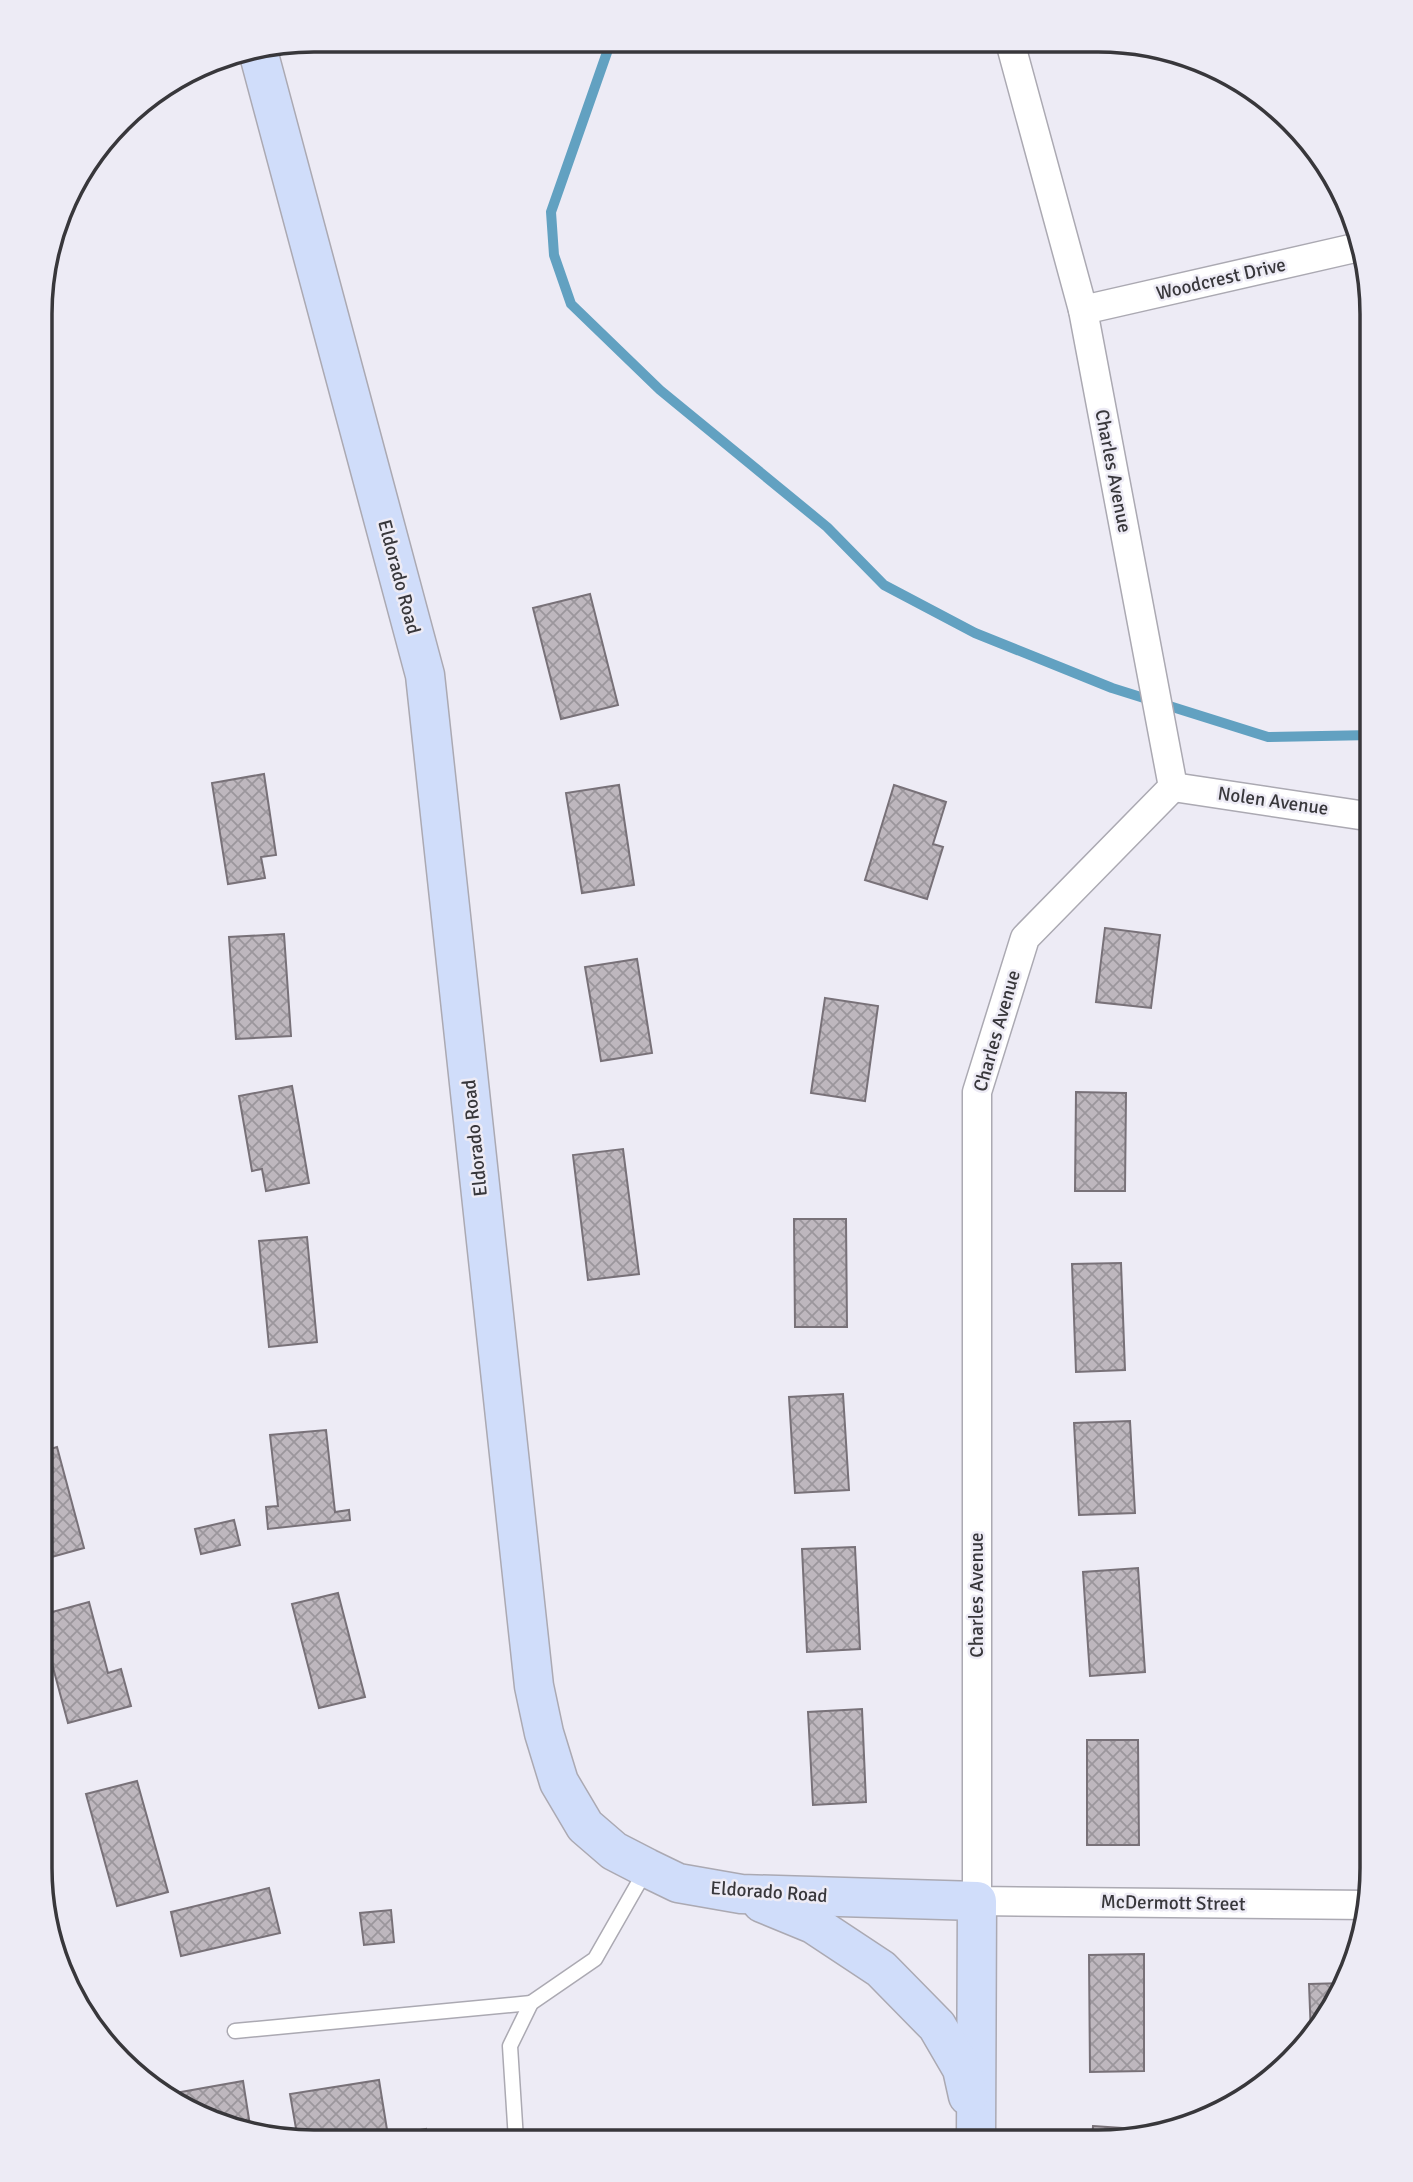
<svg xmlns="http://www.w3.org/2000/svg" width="1413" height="2182" font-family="Signika,sans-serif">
<defs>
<pattern id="building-cross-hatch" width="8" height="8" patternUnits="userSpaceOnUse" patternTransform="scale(1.75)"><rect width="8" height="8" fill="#beb7be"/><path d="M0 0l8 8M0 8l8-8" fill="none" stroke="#9b969c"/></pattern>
</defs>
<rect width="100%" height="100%" fill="#edebf5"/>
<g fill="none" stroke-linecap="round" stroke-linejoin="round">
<!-- stream -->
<path stroke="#62a1c1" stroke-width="10" d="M611,41L551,212L554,255L571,304L660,390L827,527L884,585L975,633L1112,688L1268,737L1373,735"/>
</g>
<!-- building -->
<g fill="url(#building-cross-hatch)" stroke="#787178" stroke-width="2">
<path d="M590,594L618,705L561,719L533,608Z"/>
<path d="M264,774L276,855L261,857L265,878L228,884L212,783Z"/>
<path d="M619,785L634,885L582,893L566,793Z"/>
<path d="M894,785L946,802L933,844L943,847L927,899L865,880Z"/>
<path d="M1105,928L1160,935L1151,1008L1096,1002Z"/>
<path d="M284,934L291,1036L236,1039L229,937Z"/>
<path d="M637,959L652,1053L601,1061L585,967Z"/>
<path d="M825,998L878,1006L865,1101L811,1093Z"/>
<path d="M292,1086L309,1183L266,1191L262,1169L252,1171L239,1096Z"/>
<path d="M1076,1092L1126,1093L1125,1191H1075Z"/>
<path d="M623,1149L639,1274L588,1280L573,1155Z"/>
<path d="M794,1219H846L847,1327H795Z"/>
<path d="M307,1237L317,1342L269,1347L259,1241Z"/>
<path d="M1121,1263L1125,1370L1076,1372L1072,1264Z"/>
<path d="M843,1394L849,1490L795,1493L789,1397Z"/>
<path d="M1130,1421L1135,1513L1079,1515L1074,1423Z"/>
<path d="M326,1430L335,1512L349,1510L350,1520L268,1529L266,1507L278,1506L270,1435Z"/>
<path d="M57,1447L84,1548L41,1560V1452Z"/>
<path d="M234,1520L240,1545L201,1554L195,1529Z"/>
<path d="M855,1547L860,1649L807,1652L802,1549Z"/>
<path d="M1138,1568L1145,1672L1090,1676L1083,1572Z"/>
<path d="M338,1593L365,1697L319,1708L292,1604Z"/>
<path d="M89,1602L108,1673L121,1669L131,1706L68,1723L41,1623V1615Z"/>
<path d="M862,1709L866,1802L813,1805L808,1712Z"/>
<path d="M1087,1740H1138L1139,1845H1087Z"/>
<rect x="1361" y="1761" width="11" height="59"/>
<path d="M137,1781L168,1892L117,1906L86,1794Z"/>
<path d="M269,1888L280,1933L181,1956L171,1912Z"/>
<path d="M391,1910L394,1942L364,1945L360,1913Z"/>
<path d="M1144,1954V2071L1090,2072L1089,1955Z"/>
<path d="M1345,1983L1326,2020L1311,2035L1309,1984Z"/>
<path d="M379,2080L388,2136L426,2129L428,2140H298L290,2094Z"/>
<path d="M243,2081L251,2132L210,2121L164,2095Z"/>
<path d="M1093,2126L1151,2130V2131L1092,2142Z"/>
</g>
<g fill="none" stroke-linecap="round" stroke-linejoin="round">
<defs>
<g id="lane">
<path d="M235,2031L531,2003"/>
<path d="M516,2140L510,2046L531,2003L595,1959L647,1868"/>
</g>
<g id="street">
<path d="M1010,42L1083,310L1173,787L1025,938L977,1092V1901L1368,1905"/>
<path d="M1083,310L1359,247"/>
<path d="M1173,787L1373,817"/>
</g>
<g id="secondary">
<path d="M258,51L425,675L534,1686L544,1733L559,1782L585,1826L614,1851L647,1868L678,1883L741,1894L977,1901L976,2141"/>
<path d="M762,1903L813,1924L881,1969L937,2026L962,2069L968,2096"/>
</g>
</defs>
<!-- lane casing -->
<use href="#lane" stroke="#aba9b2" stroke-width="17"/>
<!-- street casing -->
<use href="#street" stroke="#aba9b2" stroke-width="31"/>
<!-- secondary casing -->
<use href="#secondary" stroke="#aba9b2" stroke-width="41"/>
<!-- lane -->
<use href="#lane" stroke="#fff" stroke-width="14"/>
<!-- street -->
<use href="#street" stroke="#fff" stroke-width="28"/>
<!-- secondary -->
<use href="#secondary" stroke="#d0ddfa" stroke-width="38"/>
</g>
<g text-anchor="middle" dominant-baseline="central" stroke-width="5" stroke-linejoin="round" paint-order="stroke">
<!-- street labels -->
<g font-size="19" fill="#38373b" stroke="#edebf5">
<text transform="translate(1221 279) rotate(-13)">Woodcrest Drive</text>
<text transform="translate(1113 471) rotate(79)">Charles Avenue</text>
<text transform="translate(399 577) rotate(75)">Eldorado Road</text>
<text transform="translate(1273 801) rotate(8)">Nolen Avenue</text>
<text transform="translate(997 1031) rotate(-74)">Charles Avenue</text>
<text transform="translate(475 1138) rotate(-96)">Eldorado Road</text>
<text transform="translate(977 1595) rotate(-90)">Charles Avenue</text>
<text transform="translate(769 1892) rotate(4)">Eldorado Road</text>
<text transform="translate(1173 1903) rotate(1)">McDermott Street</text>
</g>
</g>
<!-- crop -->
<path d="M0 0H1413V2182H0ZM314 52H1098A262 262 0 0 1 1360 314V1868A262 262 0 0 1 1098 2130H314A262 262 0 0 1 52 1868V314A262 262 0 0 1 314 52Z" fill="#edebf5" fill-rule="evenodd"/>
<path fill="none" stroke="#38373b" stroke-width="3.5" d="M314 52H1098A262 262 0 0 1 1360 314V1868A262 262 0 0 1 1098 2130H314A262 262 0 0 1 52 1868V314A262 262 0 0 1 314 52Z"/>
</svg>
